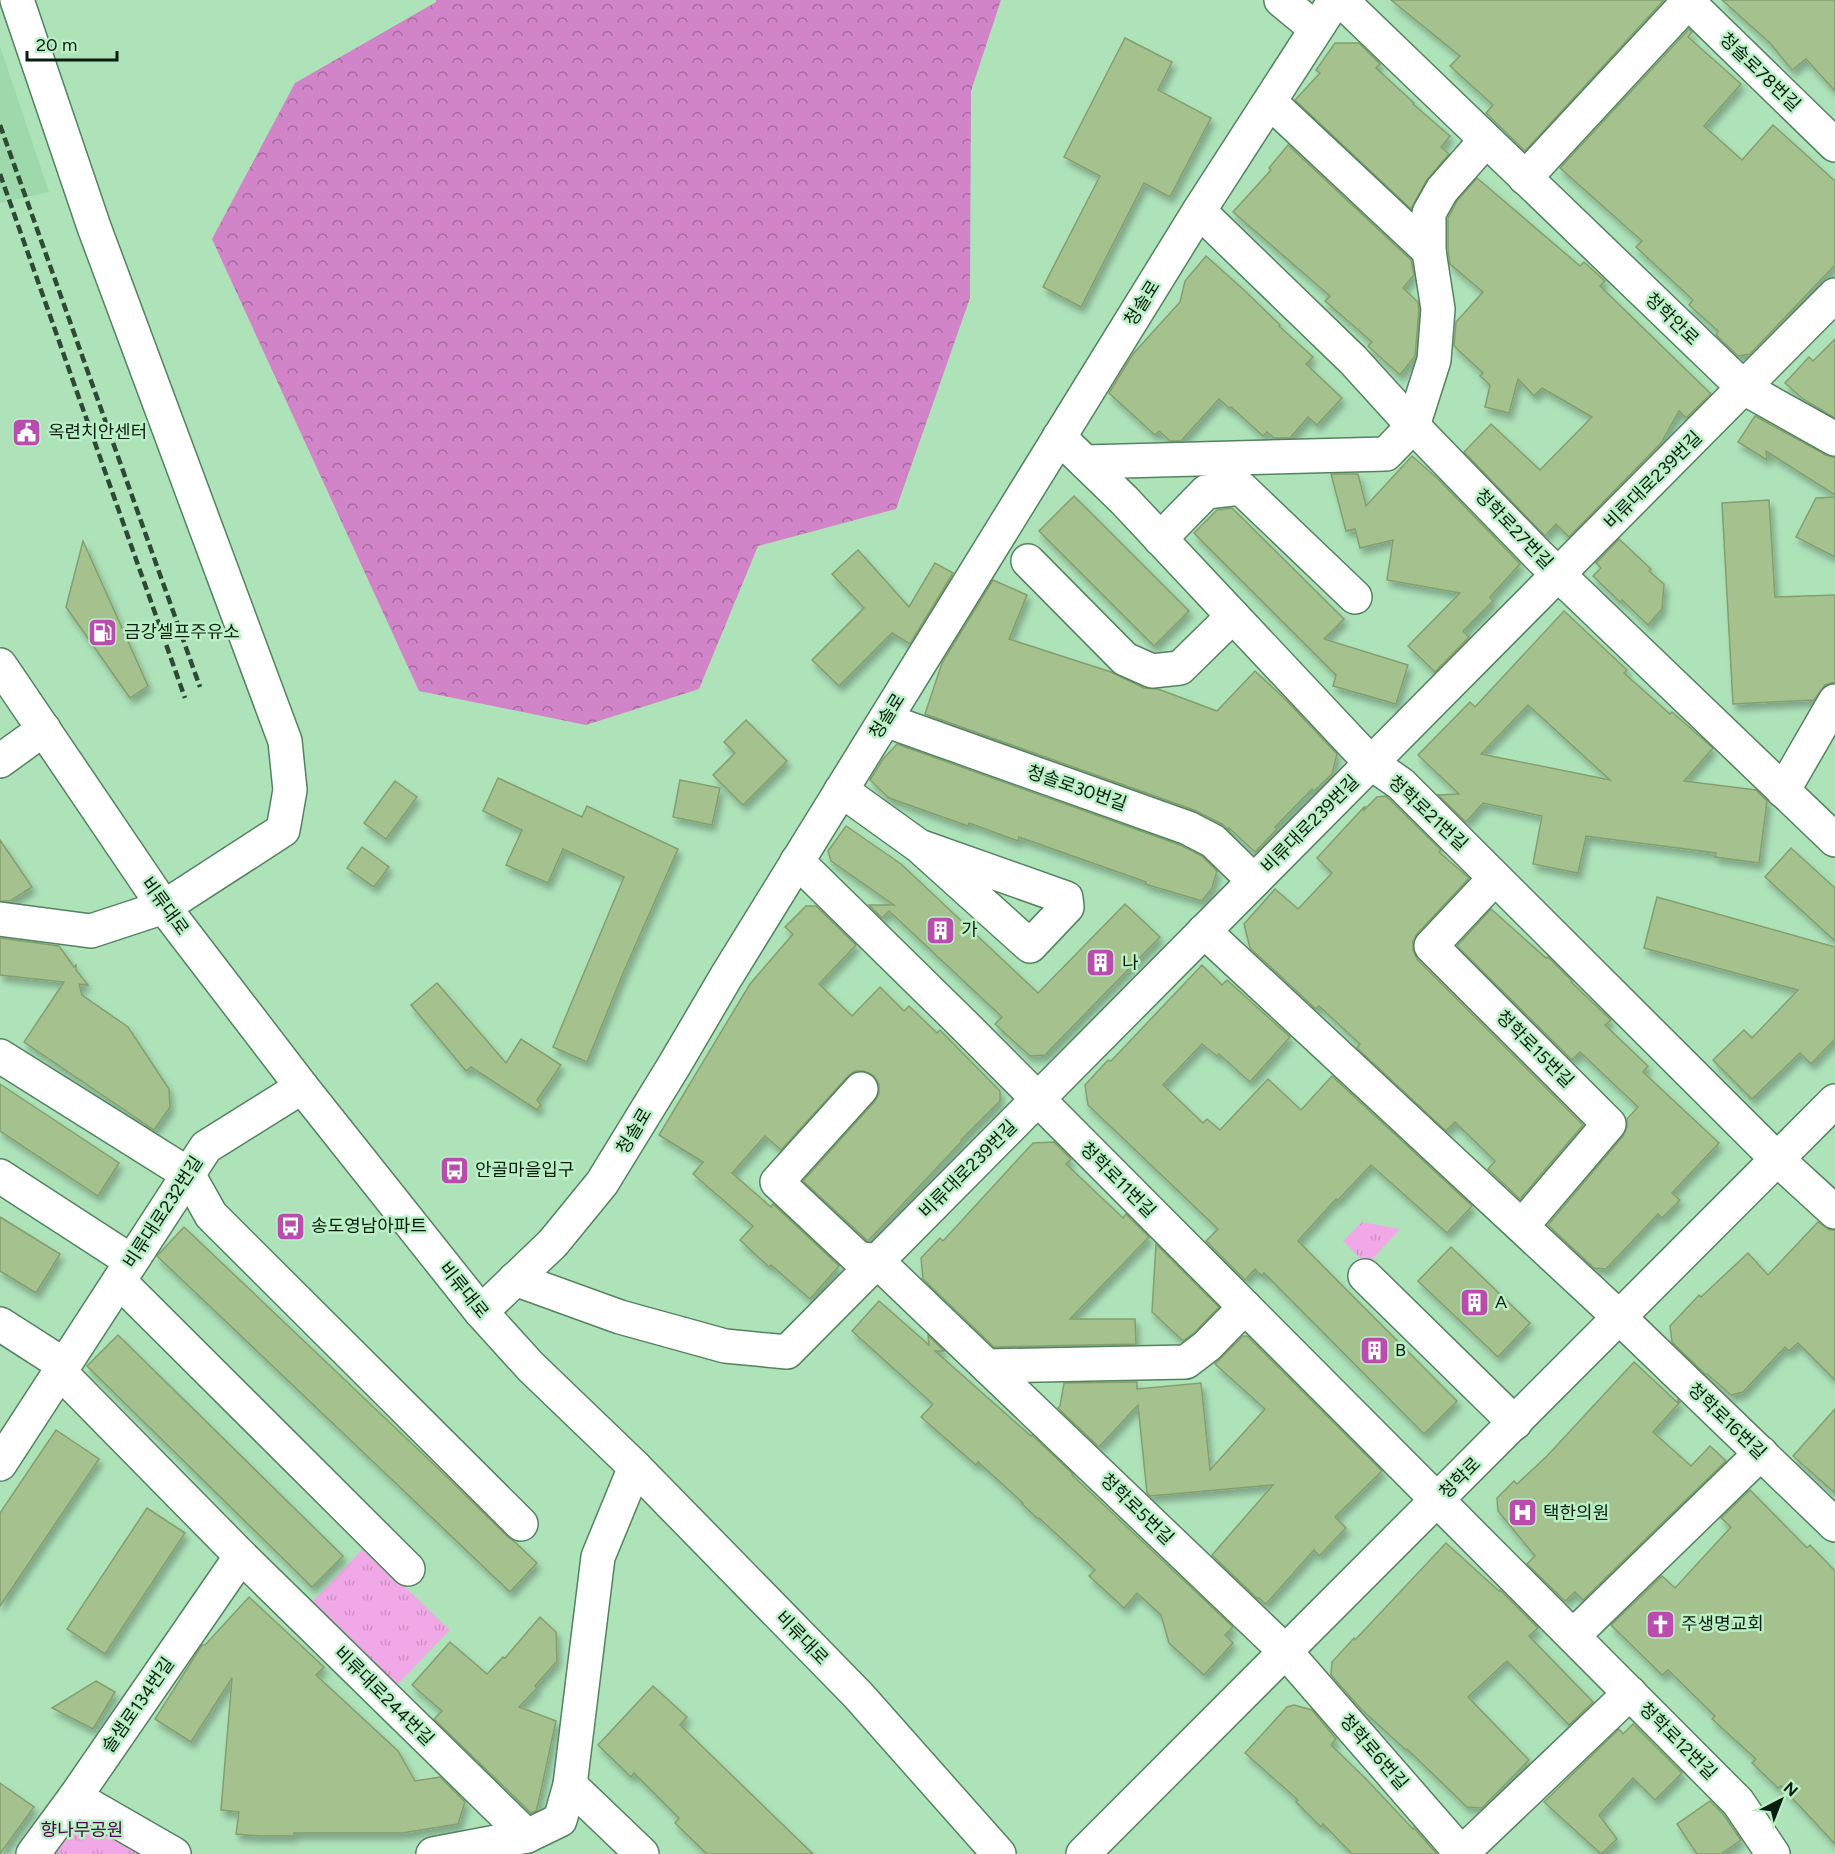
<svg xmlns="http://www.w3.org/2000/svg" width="1835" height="1854" font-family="Figtree,'Noto Sans KR',sans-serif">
<defs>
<pattern id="forest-crowns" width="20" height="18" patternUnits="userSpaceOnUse" patternTransform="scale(1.5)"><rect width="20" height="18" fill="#d184c7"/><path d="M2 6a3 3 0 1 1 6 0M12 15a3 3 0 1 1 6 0" fill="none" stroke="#a86ba0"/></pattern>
<pattern id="park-tufts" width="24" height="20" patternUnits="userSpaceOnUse" patternTransform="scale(1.5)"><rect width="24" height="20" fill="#f0a9e6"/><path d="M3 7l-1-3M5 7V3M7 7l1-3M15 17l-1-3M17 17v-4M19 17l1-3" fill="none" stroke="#cc91c4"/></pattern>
<filter id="shadow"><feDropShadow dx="3.5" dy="6" stdDeviation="3" flood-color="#0004"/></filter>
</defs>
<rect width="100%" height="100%" fill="#aee3ba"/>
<!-- built -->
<path fill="#9ed9ac" d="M0,46L49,192L0,203Z"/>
<!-- forest -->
<path fill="url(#forest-crowns)" d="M436,0H1001L971,91L970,298L896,509L758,546L699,689L586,725L419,691L212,239L295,83L436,2Z"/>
<!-- park -->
<g fill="url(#park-tufts)">
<path d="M1362,1222L1400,1229L1367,1265L1343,1241Z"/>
<path d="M364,1548L450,1630L394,1688L308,1606Z"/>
<path d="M75,1797L174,1854H33Z"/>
</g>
<!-- building -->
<g fill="#a5c28e" stroke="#849f6d" stroke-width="1.5" fill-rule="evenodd" filter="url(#shadow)">
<path d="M1391,0H1664L1525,151L1486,113L1493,105L1450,66L1460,56Z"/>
<path d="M1722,0H1835V91L1806,59L1792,70L1770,43Z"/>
<path d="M1689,29L1692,32L1688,37L1741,84L1704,126L1742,160L1773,125L1835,181V265L1750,354L1738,356L1716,335L1718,331L1689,305L1693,300L1636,247L1642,241L1560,168Z"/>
<path d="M1125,38L1172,62L1158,90L1211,118L1170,197L1144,183L1081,307L1043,287L1100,176L1064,157Z"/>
<path d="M1335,43H1359L1380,64L1376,68L1414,103L1413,104L1450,136L1441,147L1449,154L1426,181L1411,209L1295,100L1320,73L1316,70Z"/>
<path d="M1288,145L1411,260L1414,275L1403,288L1418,302L1419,310L1415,356L1400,375L1368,346L1372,342L1325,301L1330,296L1233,212L1271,170L1269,168Z"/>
<path d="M1477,178L1580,266L1584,262L1605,281L1600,286L1711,394L1686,418L1679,411L1661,443L1569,537L1556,524L1545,536L1464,452L1491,424L1540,470L1592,417L1542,388L1534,396L1518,379L1509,413L1485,407L1490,385L1480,376L1483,373L1454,346L1456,322L1483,292L1450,264L1448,250V218L1457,201Z"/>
<path d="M1206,256L1244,290L1280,325L1279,326L1313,357L1306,364L1342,398L1317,425L1308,417L1290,438H1274L1267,432L1263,436L1231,407L1229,408L1219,399L1181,441H1170L1159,431L1155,435L1109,393L1133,354L1180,302L1185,281Z"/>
<path d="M1835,339V418L1803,399L1785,383L1809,357L1813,361Z"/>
<path d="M1755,416L1826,455L1835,458V495L1766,451L1767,460L1738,442Z"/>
<path d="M1412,456L1438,479L1520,564L1490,597L1493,601L1463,631L1469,637L1435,672L1408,646L1460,593L1387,580L1393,540L1360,548L1355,529L1346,531L1331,474H1358L1366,506Z"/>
<path d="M1074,496L1189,611L1154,646L1039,531Z"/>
<path d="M1835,497V557L1796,537L1816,498Z"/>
<path d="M1769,500L1775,597L1835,595V682L1825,685L1814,700L1733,704L1722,503Z"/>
<path d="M1232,508L1344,619L1324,639L1408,665L1396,704L1333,686L1336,675L1194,533L1217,510Z"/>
<path d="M1619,539L1651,569L1649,571L1664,584L1662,609L1648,625L1622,600L1620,602L1593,576L1601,568L1596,563Z"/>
<path d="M83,541L148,686L130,698L66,607Z"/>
<path d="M858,550L909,607L935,563L953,573L910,644L892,633L839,686L812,660L864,608L832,574Z"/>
<path d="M993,580L1027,595L1009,639L1111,672L1144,688L1158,689L1217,711L1255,671L1285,699L1337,754L1332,774L1314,791L1312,789L1275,827L1277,829L1255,852L1229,828V830L1222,824L1194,810L925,714L942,663Z"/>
<path d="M1564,611L1627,670L1624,673L1670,714L1672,712L1713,748L1684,781L1756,790L1767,801L1759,863L1715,857L1716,853L1586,836L1578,873L1533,864L1542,816L1483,803L1466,822L1438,795L1459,794L1418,755L1470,702L1475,707ZM1528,705L1610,780L1481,754Z"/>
<path d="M746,720L787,761L743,805L713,775L735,753L724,742Z"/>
<path d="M897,744L1180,845L1202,856L1217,871L1212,888L1202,901L1145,884L1146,882L1019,837L1018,841L969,823L968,826L889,798L870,780L883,759Z"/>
<path d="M498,778L582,817L587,806L678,849L624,971L587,1062L553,1047L624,877L563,849L548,883L506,865L522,830L483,811Z"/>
<path d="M680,780L720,788L712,825L673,817Z"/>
<path d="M395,781L417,797L386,839L364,823Z"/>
<path d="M1386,796L1441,850L1439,852L1469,878L1417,934L1413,941V950L1417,959L1583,1125L1520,1199L1488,1169L1495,1161L1455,1122L1446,1131L1357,1048L1360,1044L1319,1006L1316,1009L1250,948L1244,924L1275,889L1298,909L1332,873L1317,858L1365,806L1364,810L1377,797Z"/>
<path d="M846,826L901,864L1038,993L1125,904L1160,937L1045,1055L1030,1056L995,1024L1002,1017L889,911L882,918L869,905H894L831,861L828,851Z"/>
<path d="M0,840L32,887L10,901H0Z"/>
<path d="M362,847L389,867L374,887L347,868Z"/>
<path d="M1791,848L1835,888V941L1765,877Z"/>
<path d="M1657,897L1835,947V1039L1811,1064L1800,1053L1752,1099L1713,1060L1744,1030L1752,1038L1798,990L1644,948Z"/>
<path d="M806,906H816L856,945L819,984L852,1016L880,987L904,1011L909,1006L937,1033L940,1030L1000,1091V1101L961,1140L962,1141L868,1241L803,1181L875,1101L879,1093V1084L874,1076L864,1071H855L848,1076L781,1150L765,1136L732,1173L771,1207L773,1204L839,1266L810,1299L771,1265L769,1267L740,1240L753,1226L693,1174L703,1162L659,1135L750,984L793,934L785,927Z"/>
<path d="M1491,909L1546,958L1548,957L1572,981L1571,982L1611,1020L1605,1025L1648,1066L1643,1072L1719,1143L1672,1193L1680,1200L1662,1218L1658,1214L1606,1269L1594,1268L1548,1225L1623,1136L1627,1127V1119L1638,1107L1580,1052L1572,1060L1457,946Z"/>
<path d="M0,938L59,946L74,967L76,965V970L88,985L79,984L82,995L128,1027L169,1089L170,1107L154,1130L24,1042L64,982L0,975Z"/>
<path d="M1202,965L1222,985L1227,980L1290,1037L1250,1082L1219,1054L1217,1056L1202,1044L1163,1085L1203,1123L1207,1119L1220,1130L1268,1079L1301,1110L1332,1076L1472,1206L1447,1233L1371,1165L1337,1201L1336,1199L1298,1241L1457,1401L1424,1434L1264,1273L1262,1276L1255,1269L1245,1280L1206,1241L1218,1229L1088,1105L1085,1085L1108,1060L1111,1061Z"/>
<path d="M437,983L506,1063L521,1039L561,1065L537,1100L541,1105L537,1110L471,1067L466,1071L411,1005Z"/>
<path d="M0,1084L119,1163L98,1196L0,1131Z"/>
<path d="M1054,1142L1071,1159L1066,1164L1123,1218L1126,1214L1149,1237L1070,1319H1135L1136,1344L994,1347L923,1279L921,1258L940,1238L943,1241L1033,1143Z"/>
<path d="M0,1217L60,1254L36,1293L0,1271Z"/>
<path d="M1818,1222L1830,1230H1835V1380L1798,1343L1789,1351L1785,1347L1743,1392L1731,1395L1707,1374L1706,1375L1672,1342L1670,1326L1699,1295L1701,1297L1748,1253L1768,1275Z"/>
<path d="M184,1227L446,1476L508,1537L515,1542L537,1563L510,1592L157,1256Z"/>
<path d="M1156,1244L1219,1307L1195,1332L1183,1341L1152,1312Z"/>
<path d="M1451,1247L1530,1323L1498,1357L1418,1281Z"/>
<path d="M879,1301L929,1345L928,1335L944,1351H935L1031,1436L1032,1435L1073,1474L1072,1475L1233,1627L1225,1635L1233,1643L1204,1675L1169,1643L1161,1615L1137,1593L1124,1608L1089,1576L1095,1570L1039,1518H1037L1022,1504L1023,1503L978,1462L976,1465L921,1417L933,1404L852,1331Z"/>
<path d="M118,1335L343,1556L312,1587L87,1366Z"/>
<path d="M1243,1336H1247L1382,1471L1335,1517L1346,1528L1319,1556L1314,1550L1266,1604L1259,1598L1258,1599L1212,1555L1273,1485L1150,1496L1147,1493L1138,1405L1099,1447L1058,1408L1060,1406L1064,1383L1137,1382V1389L1201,1383L1210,1470L1265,1409L1215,1364Z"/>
<path d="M1634,1362L1678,1403V1400L1680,1402L1653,1432L1691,1466L1710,1446L1726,1461L1583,1600L1575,1592L1565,1601L1527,1564L1535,1556L1498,1511L1497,1498L1514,1481L1517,1484L1547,1456Z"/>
<path d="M1835,1409V1493L1793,1456Z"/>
<path d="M56,1430L99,1459L0,1606V1513Z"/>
<path d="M1750,1490L1807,1548L1810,1545L1835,1571V1844L1781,1786L1778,1788L1752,1763L1756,1759L1712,1719L1715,1716L1668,1670L1662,1675L1611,1625L1662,1576L1675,1588L1731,1527L1721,1518Z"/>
<path d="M147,1508L185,1533L105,1654L67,1629Z"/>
<path d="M1446,1543L1499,1591L1500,1590L1538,1628L1529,1636L1593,1702L1569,1725L1507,1661L1468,1697L1529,1760L1482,1808L1467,1807L1407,1749L1406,1750L1362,1710L1331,1675L1332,1662L1354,1638L1355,1640Z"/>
<path d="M249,1597L324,1667L316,1675L398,1751L415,1781L440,1777L465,1802L458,1824L402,1833H294V1836H260L236,1834L239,1812L221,1810L232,1678L191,1742L155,1719L202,1645H205Z"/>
<path d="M540,1617L556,1632L557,1661L535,1686L537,1688L519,1707L556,1721L538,1804L536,1811L531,1813L434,1719L442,1711L412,1685L450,1642L487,1674L503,1657L505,1658Z"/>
<path d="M96,1681L115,1692L93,1729L52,1708Z"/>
<path d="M653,1686L687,1717L680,1725L813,1854H707L675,1823L679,1818L634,1773L631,1777L598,1745Z"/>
<path d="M1294,1705L1312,1710L1336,1739L1331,1745L1366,1779L1413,1829L1414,1828L1437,1854H1352L1323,1824L1321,1827L1296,1802L1298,1800L1245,1753L1287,1707Z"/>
<path d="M1633,1724L1682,1773L1655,1800L1633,1778L1599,1815L1617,1839L1601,1854L1544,1802L1619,1729L1623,1734Z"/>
<path d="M0,1783L34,1807L0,1854Z"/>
<path d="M1710,1801L1723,1814L1741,1840L1721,1854H1697L1677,1824Z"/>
</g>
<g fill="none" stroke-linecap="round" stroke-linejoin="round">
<defs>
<g id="minor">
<path d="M1281,0L1316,29"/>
<path d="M1341,0L1744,388L1835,439"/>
<path d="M1686,0L1835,145"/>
<path d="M1270,102L1429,251"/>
<path d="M1525,178L1688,2"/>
<path d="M1199,211L1353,360L1413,426L1538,555L1835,840"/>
<path d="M1059,437L1124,500L1371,763L1401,784L1777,1159L1835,1212"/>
<path d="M1085,462L1386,454L1413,426L1434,360L1438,309L1429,251V213L1442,190L1486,140"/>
<path d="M1160,539L1206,492L1241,488L1355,597"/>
<path d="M1028,561L1125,659L1152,671L1180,668L1233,616"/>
<path d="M885,720L1188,828L1213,841L1254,881"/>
<path d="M0,761L44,729"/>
<path d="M841,790L919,846L1030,946L1067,907L1066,898L919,846"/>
<path d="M1783,791L1835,701"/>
<path d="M797,861L963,1024L1738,1802L1773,1854"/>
<path d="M1495,878L1431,946L1609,1124L1522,1226"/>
<path d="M0,919L91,931L164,907L283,830L290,790L285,741L94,227L17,0"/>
<path d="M1204,931L1620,1318L1835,1525"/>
<path d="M0,1056L188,1174L211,1215L521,1524"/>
<path d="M861,1089L777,1182L858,1258L877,1261L1286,1652L1462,1854"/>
<path d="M0,1176L131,1261"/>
<path d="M1365,1276L1515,1423"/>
<path d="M515,1279L620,1317L725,1346L787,1352L1835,295"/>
<path d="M119,1281L408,1569"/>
<path d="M481,1312L553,1243L602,1183L675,1064L726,977L1199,211L1335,0"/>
<path d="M0,1324L64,1365"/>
<path d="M987,1366L1186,1362L1207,1346L1245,1307"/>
<path d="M60,1372L241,1556L527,1836"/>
<path d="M0,1464L206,1147L302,1087"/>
<path d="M1573,1636L1761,1453"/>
<path d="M570,1785L642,1854"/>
<path d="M75,1797L174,1854"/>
<path d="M1462,1853L1630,1693"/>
<path d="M33,1854L75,1797L241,1556"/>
<path d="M433,1854L527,1836L560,1820L570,1785L598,1557L635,1467"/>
<path d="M1083,1854L1835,1101"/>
</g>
<path id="major" d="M0,665L164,907L302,1087L481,1312L531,1367L635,1467L858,1695L999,1854"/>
</defs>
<!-- minor casing -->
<use href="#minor" stroke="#52835e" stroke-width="36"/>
<!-- major casing -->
<use href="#major" stroke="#52835e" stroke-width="36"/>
<!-- minor -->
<use href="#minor" stroke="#fff" stroke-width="33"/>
<!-- major -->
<use href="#major" stroke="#fff" stroke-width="33"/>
<!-- rail -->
<g stroke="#2e4935" stroke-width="4.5" stroke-dasharray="9 4.5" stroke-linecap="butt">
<path d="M0,125L200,687"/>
<path d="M0,174L185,698"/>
</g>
</g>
<!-- icons -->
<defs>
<symbol id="civic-square" viewBox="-11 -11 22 22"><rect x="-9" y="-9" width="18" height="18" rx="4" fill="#b94dae" stroke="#bbf0c7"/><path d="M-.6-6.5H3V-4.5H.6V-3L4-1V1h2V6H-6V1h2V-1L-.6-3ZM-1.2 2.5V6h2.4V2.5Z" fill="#fff"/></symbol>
<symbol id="fuel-square" viewBox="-11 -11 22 22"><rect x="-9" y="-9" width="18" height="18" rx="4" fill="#b94dae" stroke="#bbf0c7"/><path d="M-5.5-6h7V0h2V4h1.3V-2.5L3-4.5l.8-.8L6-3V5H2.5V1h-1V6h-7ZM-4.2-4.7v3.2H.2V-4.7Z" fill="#fff"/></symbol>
<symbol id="building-square" viewBox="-11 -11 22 22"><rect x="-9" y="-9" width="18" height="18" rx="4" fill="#b94dae" stroke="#bbf0c7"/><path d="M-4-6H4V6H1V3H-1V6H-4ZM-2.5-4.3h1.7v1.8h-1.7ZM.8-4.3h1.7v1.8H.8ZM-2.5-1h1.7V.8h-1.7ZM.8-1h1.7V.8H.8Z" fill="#fff"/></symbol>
<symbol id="bus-square" viewBox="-11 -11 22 22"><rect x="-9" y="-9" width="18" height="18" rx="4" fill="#b94dae" stroke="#bbf0c7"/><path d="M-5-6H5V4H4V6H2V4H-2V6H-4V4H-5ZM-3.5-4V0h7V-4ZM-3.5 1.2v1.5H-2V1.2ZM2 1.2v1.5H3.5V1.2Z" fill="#fff"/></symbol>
<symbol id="hospital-square" viewBox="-11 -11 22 22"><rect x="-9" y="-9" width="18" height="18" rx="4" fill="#b94dae" stroke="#bbf0c7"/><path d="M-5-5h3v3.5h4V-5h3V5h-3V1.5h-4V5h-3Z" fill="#fff"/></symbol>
<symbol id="church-square" viewBox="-11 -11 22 22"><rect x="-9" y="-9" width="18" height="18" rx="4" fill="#b94dae" stroke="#bbf0c7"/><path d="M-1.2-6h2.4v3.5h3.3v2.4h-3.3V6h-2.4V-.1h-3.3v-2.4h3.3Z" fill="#fff"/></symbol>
</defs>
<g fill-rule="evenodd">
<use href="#civic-square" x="10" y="416" width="33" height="33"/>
<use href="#fuel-square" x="86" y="616" width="33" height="33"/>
<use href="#building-square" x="924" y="914" width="33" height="33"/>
<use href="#building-square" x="1084" y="946" width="33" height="33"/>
<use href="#bus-square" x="438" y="1154" width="33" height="33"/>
<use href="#bus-square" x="274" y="1210" width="33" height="33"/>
<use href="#building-square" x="1458" y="1286" width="33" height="33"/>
<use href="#building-square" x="1358" y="1334" width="33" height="33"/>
<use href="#hospital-square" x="1506" y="1496" width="33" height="33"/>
<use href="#church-square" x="1644" y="1608" width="33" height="33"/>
</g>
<g text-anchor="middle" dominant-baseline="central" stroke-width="5" stroke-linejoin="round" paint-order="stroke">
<!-- street labels -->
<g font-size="18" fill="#0a1e10" stroke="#bbf0c7">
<text transform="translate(1760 72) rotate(44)">청솔로78번길</text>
<text transform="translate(1142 303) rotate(-58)">청솔로</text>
<text transform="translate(1672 319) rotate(44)">청학안로</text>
<text transform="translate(1653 480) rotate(-45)">비류대로239번길</text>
<text transform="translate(1514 529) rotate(46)">청학로27번길</text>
<text transform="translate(887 716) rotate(-58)">청솔로</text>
<text transform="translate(1077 788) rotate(19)">청솔로30번길</text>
<text transform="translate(1428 813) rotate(43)">청학로21번길</text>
<text transform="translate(1310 824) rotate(-45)">비류대로239번길</text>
<text transform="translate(165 906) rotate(54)">비류대로</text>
<text transform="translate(1535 1049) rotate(45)">청학로15번길</text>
<text transform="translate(634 1131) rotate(-59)">청솔로</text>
<text transform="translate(968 1169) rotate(-45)">비류대로239번길</text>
<text transform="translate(1118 1180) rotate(45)">청학로11번길</text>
<text transform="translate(163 1212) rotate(-57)">비류대로232번길</text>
<text transform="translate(464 1290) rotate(51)">비류대로</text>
<text transform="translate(1727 1421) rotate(44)">청학로16번길</text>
<text transform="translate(1460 1478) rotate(-45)">청학로</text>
<text transform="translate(1137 1509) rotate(44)">청학로5번길</text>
<text transform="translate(802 1638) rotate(46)">비류대로</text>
<text transform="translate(384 1696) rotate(45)">비류대로244번길</text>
<text transform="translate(138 1705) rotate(-55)">솔샘로134번길</text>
<text transform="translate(1678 1741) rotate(45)">청학로12번길</text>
<text transform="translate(1374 1752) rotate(49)">청학로6번길</text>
</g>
<!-- poi labels -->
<g font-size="18" fill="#0a1e10" stroke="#bbf0c7" text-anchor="start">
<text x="48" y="432">옥련치안센터</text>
<text x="124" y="632">금강셀프주유소</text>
<text x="961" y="930">가</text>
<text x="1122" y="963">나</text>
<text x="475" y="1170">안골마을입구</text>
<text x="311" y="1226">송도영남아파트</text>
<text x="1495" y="1302">A</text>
<text x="1395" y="1350">B</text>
<text x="1543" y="1513">택한의원</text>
<text x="1681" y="1624">주생명교회</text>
</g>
<!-- park labels -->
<g font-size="18" fill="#4c0548" stroke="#bbf0c7">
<text x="82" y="1830">향나무공원</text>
</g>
</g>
<!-- north arrow -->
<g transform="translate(1781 1800) rotate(42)" stroke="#bbf0c7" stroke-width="4.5" paint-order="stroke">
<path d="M0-4.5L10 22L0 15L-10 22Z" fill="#0a1e10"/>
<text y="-9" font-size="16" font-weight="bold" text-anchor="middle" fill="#0a1e10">N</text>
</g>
<!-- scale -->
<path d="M27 51v9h90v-9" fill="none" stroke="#0a1e10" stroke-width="3"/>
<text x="36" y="51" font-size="18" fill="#0a1e10" stroke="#bbf0c7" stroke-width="4.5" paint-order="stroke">20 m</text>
</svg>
